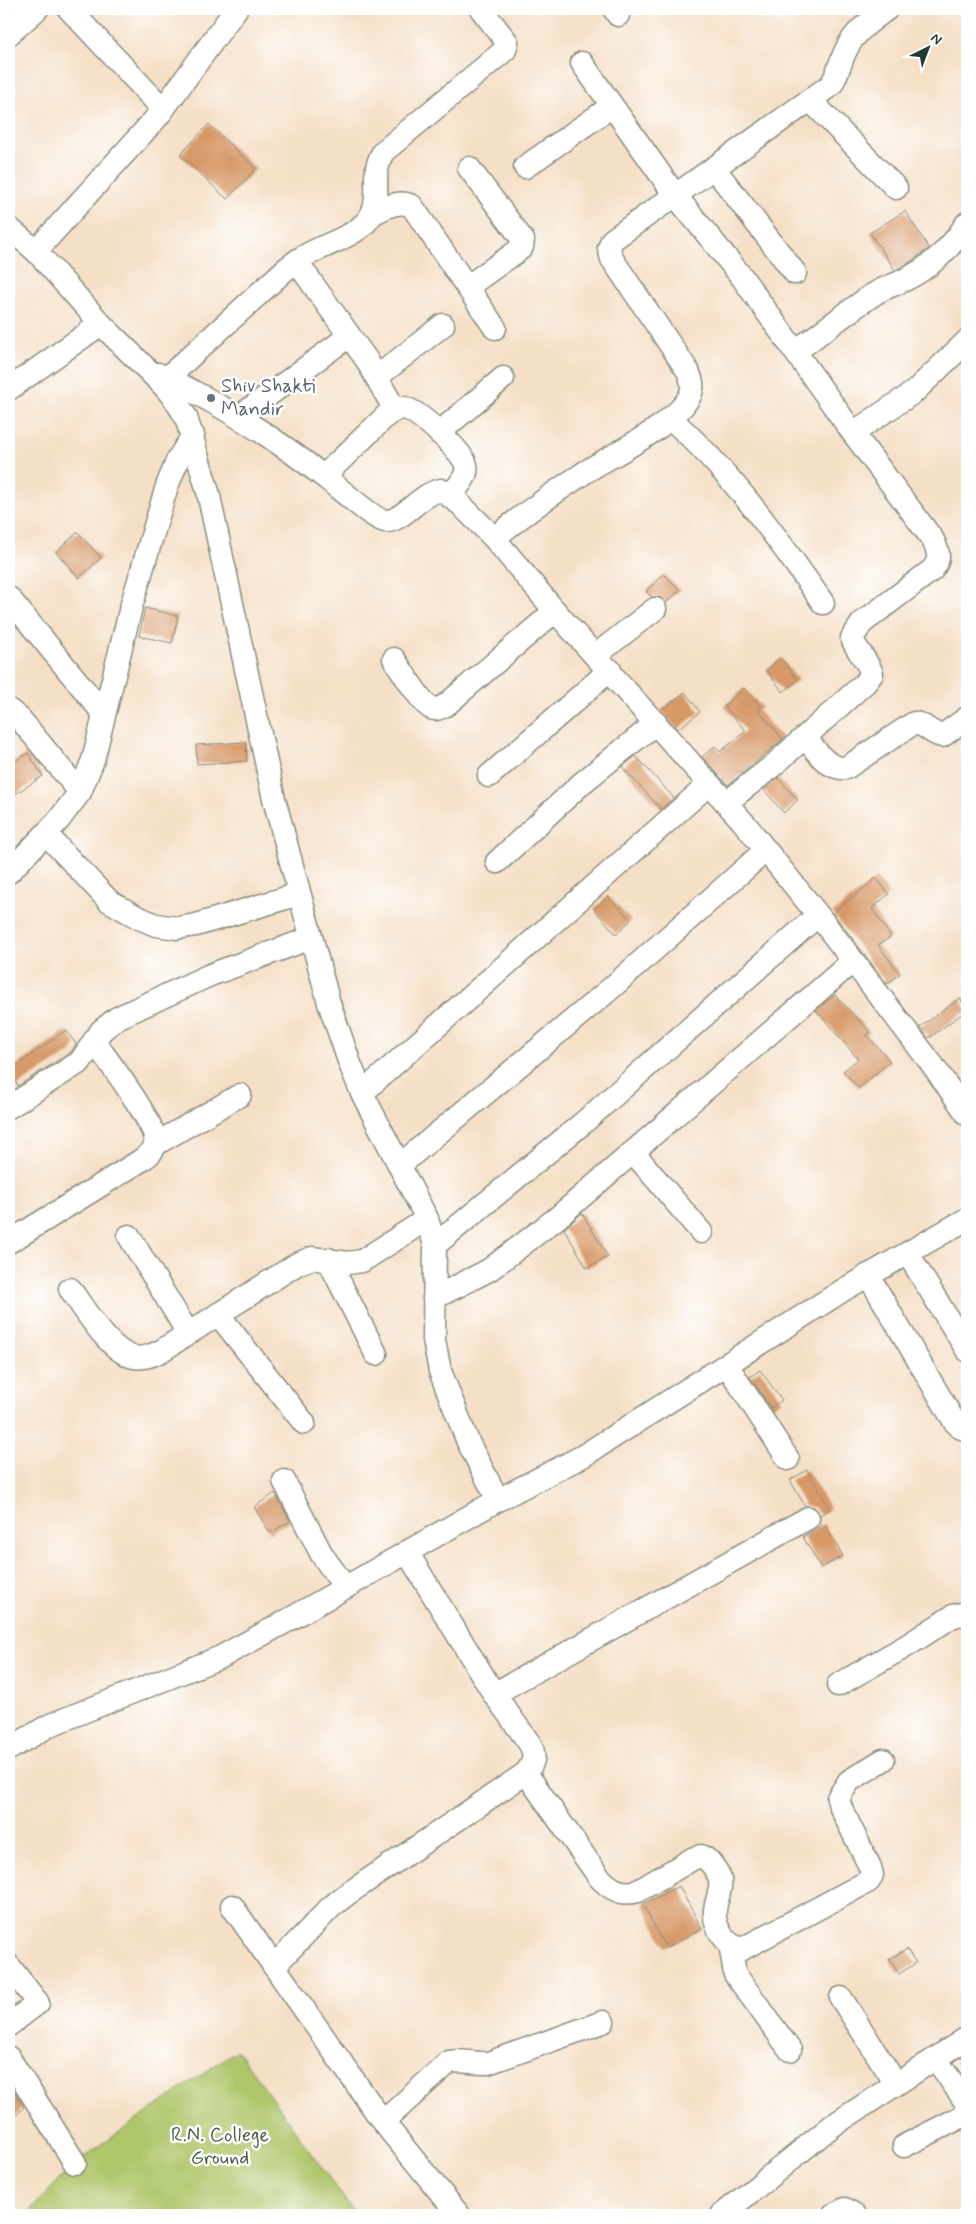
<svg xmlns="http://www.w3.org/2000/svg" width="976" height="2224" font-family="Mynerve,sans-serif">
<rect width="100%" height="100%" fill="#fff"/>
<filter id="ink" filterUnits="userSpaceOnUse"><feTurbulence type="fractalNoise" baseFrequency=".02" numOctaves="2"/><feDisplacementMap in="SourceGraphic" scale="10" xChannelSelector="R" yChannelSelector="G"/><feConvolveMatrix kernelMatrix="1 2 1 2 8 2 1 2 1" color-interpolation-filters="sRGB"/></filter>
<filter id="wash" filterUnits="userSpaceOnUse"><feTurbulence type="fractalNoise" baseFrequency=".0096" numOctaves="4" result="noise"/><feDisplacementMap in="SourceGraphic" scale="20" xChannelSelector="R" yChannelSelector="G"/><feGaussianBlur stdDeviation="1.12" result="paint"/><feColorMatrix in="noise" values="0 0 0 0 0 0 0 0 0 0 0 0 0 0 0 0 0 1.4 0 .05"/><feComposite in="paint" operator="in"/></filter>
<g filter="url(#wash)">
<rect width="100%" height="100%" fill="#f5e0c7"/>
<!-- green -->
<path fill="#afc66b" stroke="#678250" d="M237,2050L356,2215H26L75,2163Z"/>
<g id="blocks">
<!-- building -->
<g fill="#d79967">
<path d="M209,124L256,169L227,199L180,155Z"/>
<path d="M905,211L929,248L912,261L895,270L870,233Z"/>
<path d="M78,532L101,558L79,578L56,552Z"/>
<path d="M664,574L680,590L666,603L660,597H651L646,591Z"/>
<path d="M145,608L178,616L172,643L139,636Z"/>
<path d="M781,658L798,680L783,692L766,670Z"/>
<path d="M744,688L762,707L758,710L783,739L728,785L702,757L715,746L720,752L746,731L724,706Z"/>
<path d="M685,692L700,712L678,729L661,710Z"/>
<path d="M246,742L247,761L197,764L196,745Z"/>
<path d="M28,753L43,776L9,798V765Z"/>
<path d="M636,756L674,798L661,809L622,767Z"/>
<path d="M778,778L798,800L784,813L764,790Z"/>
<path d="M876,878L889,894L872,908L891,937L878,945L900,974L887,984L833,913Z"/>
<path d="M608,896L631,920L616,934L594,909Z"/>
<path d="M835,995L870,1032L867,1035L890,1061L859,1088L843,1071L858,1059L816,1010Z"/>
<path d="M960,998L967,1010L929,1038L920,1027Z"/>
<path d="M66,1030L76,1044L71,1052L18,1086L9,1071Z"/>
<path d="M582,1213L608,1257L587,1268L564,1229Z"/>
<path d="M760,1370L782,1400L771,1408L750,1377Z"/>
<path d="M807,1470L830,1509L820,1515L814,1507L805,1506L790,1480Z"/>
<path d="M275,1493L290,1521L270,1533L254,1507Z"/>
<path d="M824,1524L843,1556L821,1568L803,1537Z"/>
<path d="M679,1886L702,1929L666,1948L643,1904Z"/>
<path d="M907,1949L916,1963L899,1974L889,1959Z"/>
<path d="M967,2054V2081L954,2062Z"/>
<path d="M9,2084L24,2107L9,2123Z"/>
</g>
</g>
</g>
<g filter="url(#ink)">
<use href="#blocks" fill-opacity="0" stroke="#8a8e7e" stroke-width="1"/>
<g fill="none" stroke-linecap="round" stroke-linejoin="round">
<defs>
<g id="minor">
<path d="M69,9L163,109"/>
<path d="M614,9L618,15"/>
<path d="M9,34L37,9"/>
<path d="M582,63L675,195L742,277L853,433L933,540C939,553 941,559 932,570L862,623L852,638C856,651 868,660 872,674L866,682L775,764L726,803"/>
<path d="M810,100L896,188"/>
<path d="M525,167L612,106"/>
<path d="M714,168L795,273"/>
<path d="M372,214C385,208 399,199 412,206L495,328"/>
<path d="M9,228L36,251L101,324L164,386L176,401L186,417L208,492L274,799L329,1003L350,1064L362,1093L427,1219L435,1245L434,1340L440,1371L468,1442L498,1500"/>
<path d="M36,251L159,115L236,9"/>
<path d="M297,262L366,359L395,410"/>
<path d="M467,287L516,252L522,247L523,240L469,168"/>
<path d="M796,351C822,332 847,312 874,294C882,289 890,286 898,283C928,270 950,250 967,223"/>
<path d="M158,374C220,403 274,437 327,479C338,487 375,521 386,521C402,522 421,493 441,490L459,503L494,538L555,611L745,824L818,915L934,1067L967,1114"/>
<path d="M377,377L443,325"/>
<path d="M167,378L286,269C292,265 298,259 305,256C327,242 369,235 375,205C379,185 371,174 383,152L505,50L507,42L481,9"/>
<path d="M9,389L101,324"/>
<path d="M240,416L349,336"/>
<path d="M670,418C730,471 777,537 823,603"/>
<path d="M439,433L503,378"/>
<path d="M853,433L914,392L967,341"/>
<path d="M324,476L387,415C392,412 398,408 404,408C418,410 463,452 466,465C469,477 457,487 450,495"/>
<path d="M494,538C523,515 553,493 584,473C611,455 680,423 691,393C694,385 691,378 688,371L612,259L609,248L612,240L831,85C838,74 840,62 846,50C855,31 871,21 887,9"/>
<path d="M9,598L104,714"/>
<path d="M596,655L655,609"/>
<path d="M394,659C401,669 422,704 431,708C436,711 441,707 446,705L555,611"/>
<path d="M9,710L20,719L80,792"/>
<path d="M805,737C816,750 827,770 846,768L914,723C926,724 931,734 942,736L967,718"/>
<path d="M489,776L610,670"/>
<path d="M46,834L109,901L137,917L156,925L177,928L196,925L299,894"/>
<path d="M497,862L582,783L656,723"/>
<path d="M9,872L58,821L80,792L93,760L131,607L167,486L178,459L193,435"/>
<path d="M362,1093L709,784"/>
<path d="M9,1107L80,1062L101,1031L117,1018L210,975L311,938"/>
<path d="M156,1144L240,1095"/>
<path d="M633,1152L701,1232"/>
<path d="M400,1165L609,990L766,850"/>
<path d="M129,1236L188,1333"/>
<path d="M9,1242L140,1161C146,1157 154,1152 155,1144C159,1127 106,1058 94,1041"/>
<path d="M435,1245L583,1123L818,915"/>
<path d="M908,1254L967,1350"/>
<path d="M328,1259L376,1354"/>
<path d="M868,1275L954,1421L961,1428L967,1429"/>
<path d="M70,1289C84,1308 110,1353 134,1357C144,1359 152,1355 161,1351L297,1264L312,1258L348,1263L362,1261L427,1219"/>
<path d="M434,1298L489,1270L557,1218L853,961"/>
<path d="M218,1314L304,1423"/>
<path d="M727,1365L788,1459"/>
<path d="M284,1481L322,1555L345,1587"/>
<path d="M838,1685L908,1645L953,1616L961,1614L967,1616"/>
<path d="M494,1694L808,1518"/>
<path d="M9,1749L50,1725L221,1657L285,1622L498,1500L583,1456L845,1289L967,1219"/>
<path d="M526,1773L599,1877C610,1889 622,1896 638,1891L694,1858L701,1856C708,1859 711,1863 715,1869C726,1884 717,1894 715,1910C713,1927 726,1946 742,1949L869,1881L872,1875L870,1867L840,1806L838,1798L849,1781L883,1760"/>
<path d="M232,1906L383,2122L459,2215"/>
<path d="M730,1944L735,1974L790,2050"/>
<path d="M9,1966L38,2003L9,2025"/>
<path d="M274,1966L331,1907L346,1895L526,1773C534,1762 536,1756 530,1744L494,1694L407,1552"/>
<path d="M841,1998L896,2084"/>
<path d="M9,2058L75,2163"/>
<path d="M936,2059L967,2104"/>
<path d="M383,2122L449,2062C463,2059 474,2064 488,2063L603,2022"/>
<path d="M904,2146L967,2114"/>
<path d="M722,2215L832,2126L967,2038"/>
<path d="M833,2215L845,2209L855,2215"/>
</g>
</defs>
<!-- minor casing -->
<use href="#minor" stroke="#8a8e7e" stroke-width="25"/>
<!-- minor -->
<use href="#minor" stroke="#fff" stroke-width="22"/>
</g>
</g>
<!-- markers -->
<circle fill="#6b7280" stroke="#fff" stroke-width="2" cx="211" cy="398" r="5"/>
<g text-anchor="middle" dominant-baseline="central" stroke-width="5" stroke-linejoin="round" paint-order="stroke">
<!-- worship labels -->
<g font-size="20" fill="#5b616d" stroke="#fff" text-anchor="start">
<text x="221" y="386">Shiv Shakti<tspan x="221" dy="23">Mandir</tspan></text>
</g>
<!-- park labels -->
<g font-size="20" fill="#435f42" stroke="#fff">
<text x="220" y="2135">R.N. College<tspan x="220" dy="23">Ground</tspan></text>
</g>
</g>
<!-- margin -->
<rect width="976" height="2224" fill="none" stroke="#fff" stroke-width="30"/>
<!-- north arrow -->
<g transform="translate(928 48) rotate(42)" stroke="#ffffff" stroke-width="4" paint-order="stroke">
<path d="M0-4L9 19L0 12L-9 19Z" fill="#1f3d34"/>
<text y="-8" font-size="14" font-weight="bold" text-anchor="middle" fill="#1f3d34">N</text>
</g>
</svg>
